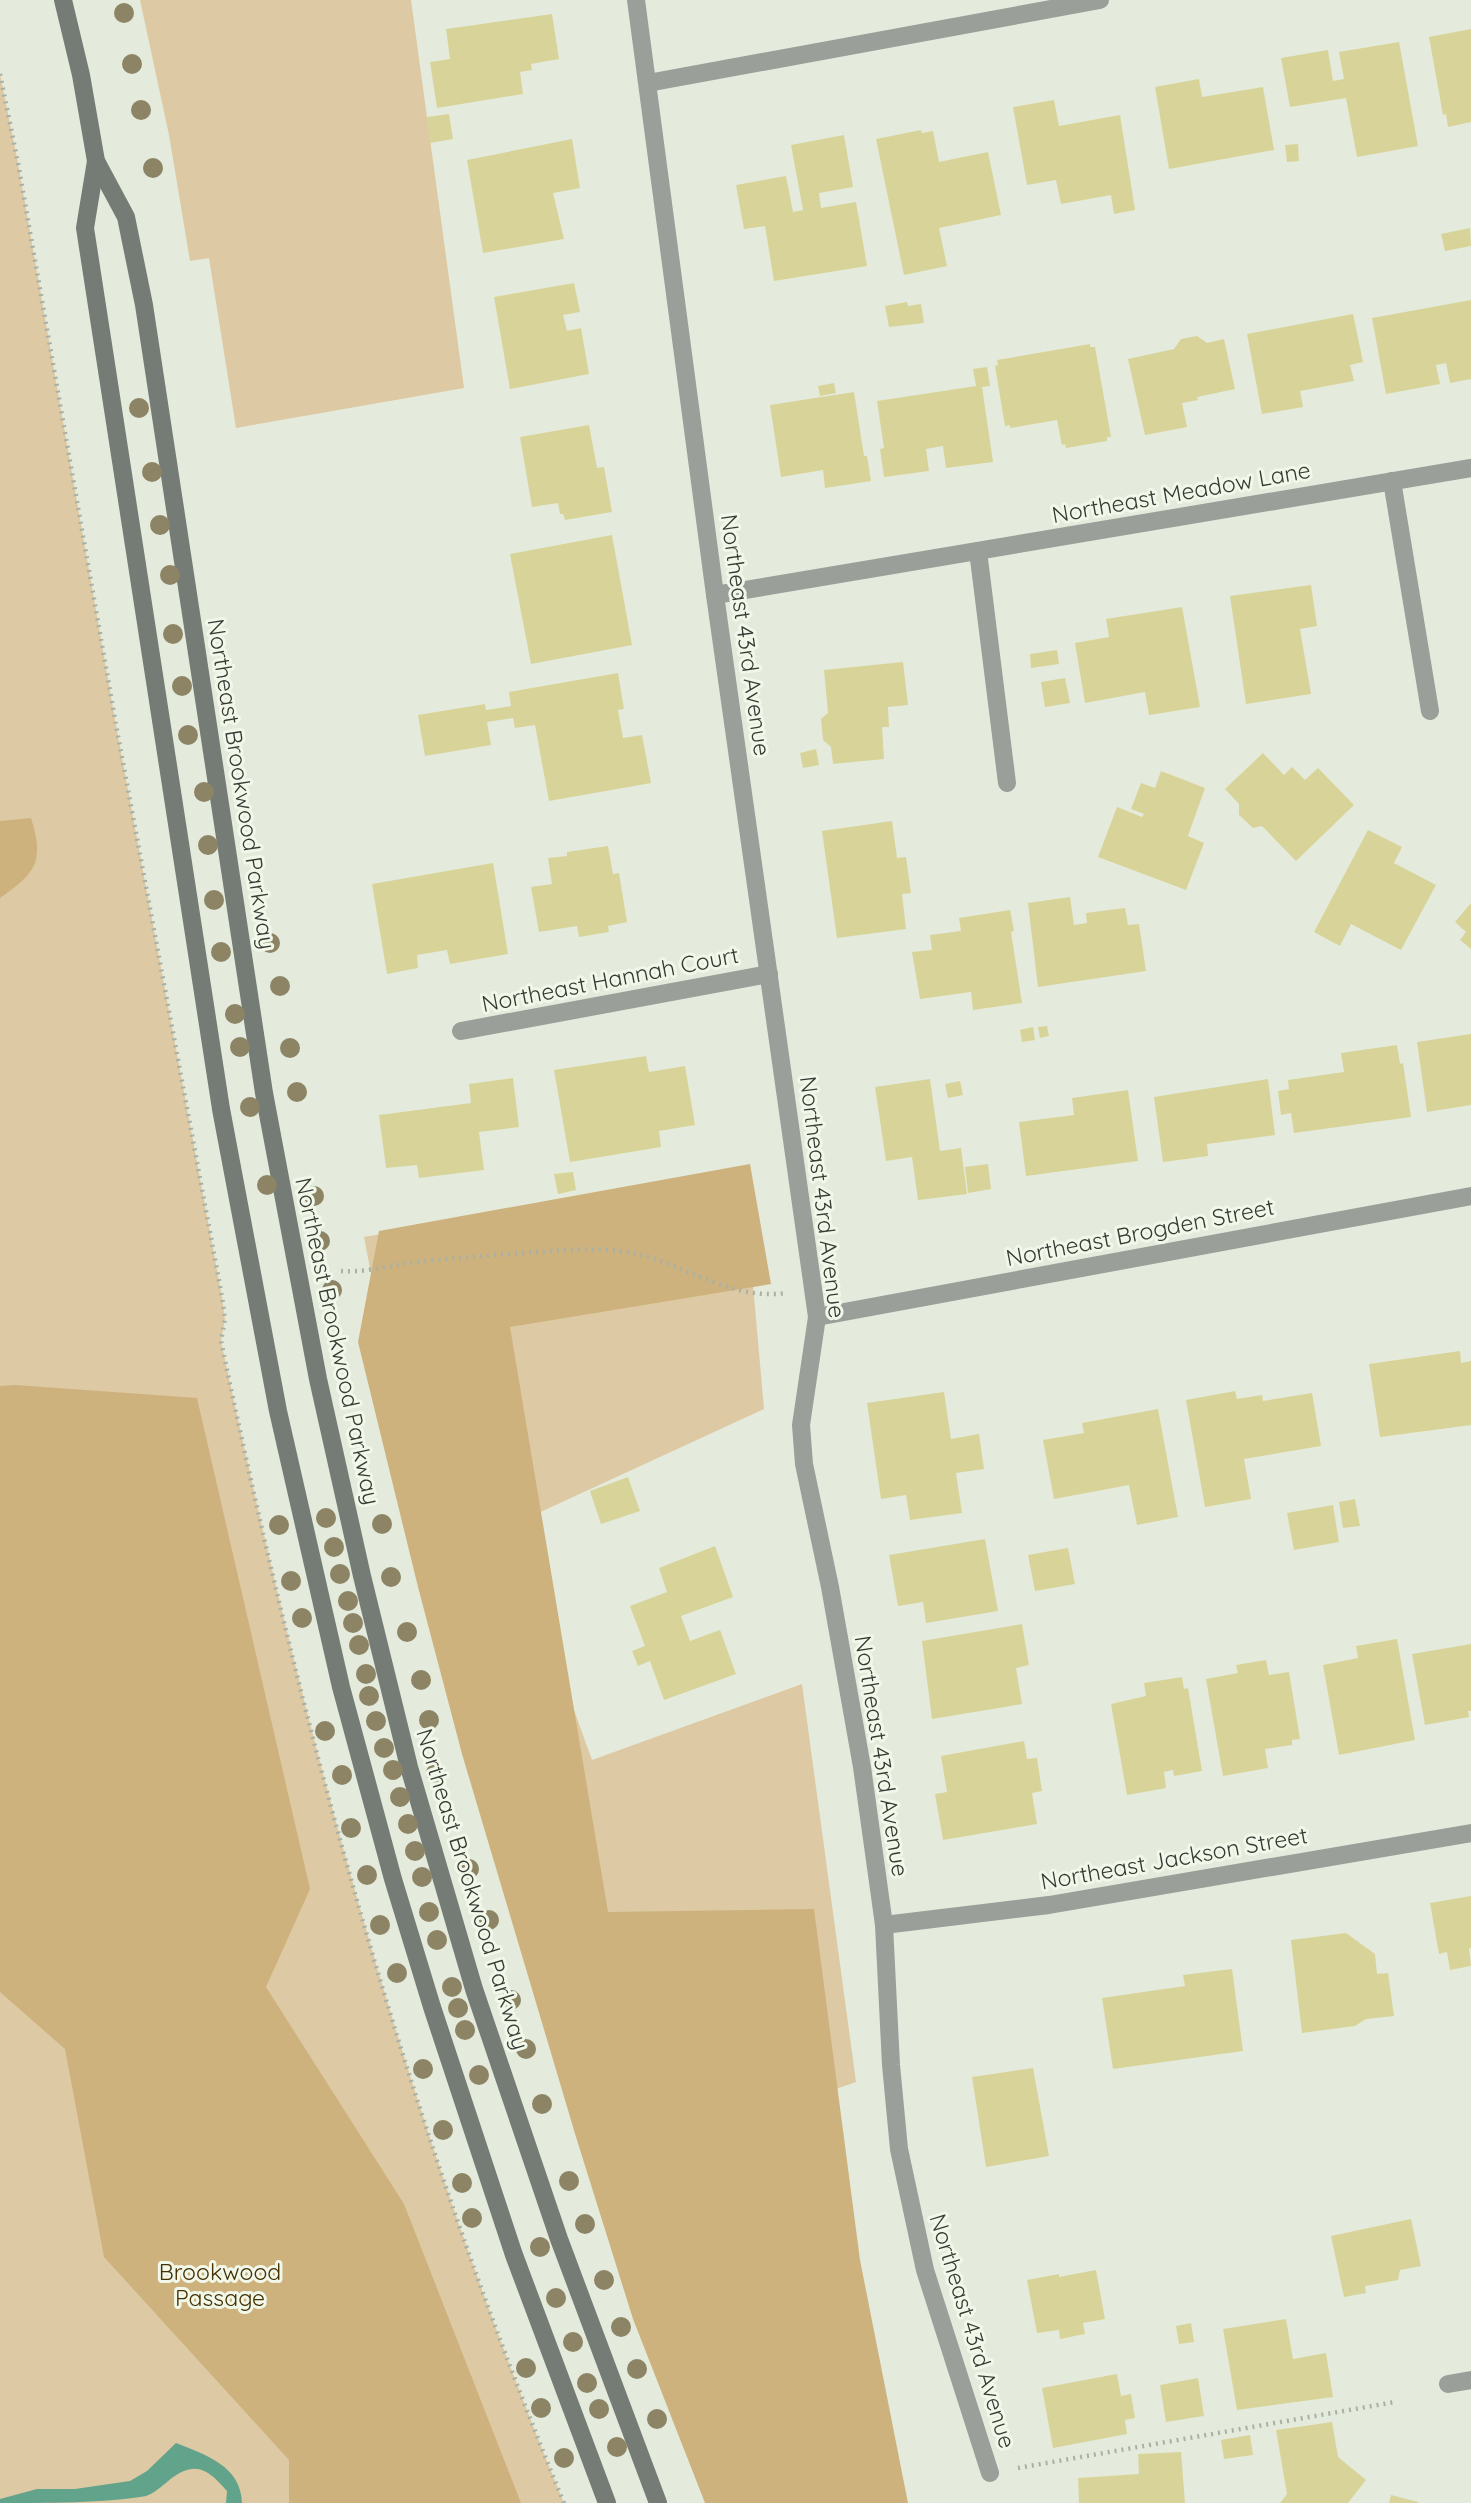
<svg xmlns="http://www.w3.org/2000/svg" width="1471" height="2503" font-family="Quicksand,sans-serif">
<rect width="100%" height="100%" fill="#e4ebdc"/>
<!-- green -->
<g fill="#ddc9a3">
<path d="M140,0H411L464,388L236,428L209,258L190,261L169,135Z"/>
<path d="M0,74L18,163L116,725L222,1297L225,1319L221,1341C305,1737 410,2129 564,2503H0Z"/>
<path d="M743,1172L764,1409L508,1527L592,1760L802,1684L856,2082L610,2167L391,1378L364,1237Z"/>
</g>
<!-- forest -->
<g fill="#ceb27d">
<path d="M31,818C45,863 35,873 0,898V821Z"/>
<path d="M750,1164L771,1284L510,1327L608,1912L814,1909L860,2260L908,2503H705L633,2319L576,2137L462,1754L418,1587L358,1342L379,1231Z"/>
<path d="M15,1385L197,1398L310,1889L266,1987L404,2204L521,2503H289V2460L104,2257L65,2049L0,1992V1386Z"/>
</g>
<!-- water -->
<path fill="#61a38b" d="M176,2443C206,2455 241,2466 242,2503H226L227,2491C218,2481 206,2467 192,2469C173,2471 163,2490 146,2496C109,2503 41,2503 0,2503V2499L37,2489H75L130,2481L147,2471Z"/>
<!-- building -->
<g fill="#d8d499">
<path d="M552,14L559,59L531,64L532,70L520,72L523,94L437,108L430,62L450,59L446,29Z"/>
<path d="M1471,29V122L1448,127L1446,114L1443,115L1429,37Z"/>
<path d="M1399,42L1418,146L1357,157L1346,98L1290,107L1281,58L1328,50L1333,81L1344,79L1339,52Z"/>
<path d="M1199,79L1202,97L1263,87L1274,150L1169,169L1155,87Z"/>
<path d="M1054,100L1059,126L1120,115L1135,210L1114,214L1111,195L1061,204L1056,180L1027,185L1013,107Z"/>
<path d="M449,114L453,139L430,143L427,117Z"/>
<path d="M921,130L922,133L933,131L939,162L988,152L1001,215L939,228L947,266L904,275L876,139Z"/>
<path d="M844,135L853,187L819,193L821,208L856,202L867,266L774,281L765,226L744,229L736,185L786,176L793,212L803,210L791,145Z"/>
<path d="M572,139L580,188L553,193L564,239L483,253L467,160Z"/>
<path d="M1298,144L1299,161L1287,162L1285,145Z"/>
<path d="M1470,228L1471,246L1445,251L1441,234Z"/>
<path d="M574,283L580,312L563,315L567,331L581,328L589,374L510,389L494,297Z"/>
<path d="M1471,300V379L1450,383L1446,363L1436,365L1440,384L1386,394L1372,318Z"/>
<path d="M907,302L908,306L921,304L924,323L889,327L885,306Z"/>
<path d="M1353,314L1363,362L1350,365L1354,381L1300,391L1303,407L1262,414L1247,334Z"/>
<path d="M1197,336L1207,343L1224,339L1235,389L1197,397L1198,400L1182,403L1187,427L1145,435L1128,359L1174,349L1181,339Z"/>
<path d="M1090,344V347H1095L1111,437H1107V441L1066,448L1065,444L1062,445L1057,420L1010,428V425L1005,426L995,366L998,365L997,360Z"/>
<path d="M987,367L990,386L982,387L993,462L946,468L943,446L926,449L929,471L884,477L880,449L884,448L877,401L976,386L973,369Z"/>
<path d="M834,383L836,393L820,396L818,386Z"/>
<path d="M854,392L864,456H867L871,481L825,488L823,470L781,477L770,405Z"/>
<path d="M589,425L597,468L604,467L612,512L565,520L563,514H560L558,503L532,507L520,437Z"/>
<path d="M612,535L632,645L531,664L510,554Z"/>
<path d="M1311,585L1317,626L1300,629L1311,694L1246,704L1230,596Z"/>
<path d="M1182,607L1200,707L1149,715L1145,692L1085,703L1075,643L1109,637L1106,619Z"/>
<path d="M1057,650L1059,664L1031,668L1030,654Z"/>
<path d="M903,662L908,705L888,707L889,727H882L884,759L833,764L831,747L823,740L821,719L828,713L824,670Z"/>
<path d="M618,673L624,709L618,710L623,738L642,735L651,783L549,801L535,725L515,728L513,718L487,722L491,745L425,756L418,715L485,704L486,710L511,706L509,692Z"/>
<path d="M1065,678L1070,703L1045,707L1041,682Z"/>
<path d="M816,749L819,765L803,768L800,753Z"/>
<path d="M1263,753L1284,775L1292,767L1305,780L1318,768L1354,805L1296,861L1262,826L1253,828L1239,815V804L1225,789Z"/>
<path d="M1161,771L1205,788L1188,836L1204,843L1186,890L1098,857L1117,807L1142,817L1144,814L1131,809L1141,783L1155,788Z"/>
<path d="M892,821L897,858L906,857L911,893L902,894L906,929L837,938L822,831Z"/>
<path d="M1368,830L1402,847L1394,863L1436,885L1401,950L1351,924L1340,946L1314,932Z"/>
<path d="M608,846L613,874L619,873L627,922L608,926L609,932L579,937L577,926L539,932L531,887L552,884L548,858L567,856V852Z"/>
<path d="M493,863L508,954L450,964L447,950L417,955L418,968L387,974L372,884Z"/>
<path d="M1070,897L1074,925L1087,923L1086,913L1125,908L1128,925L1139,924L1146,971L1038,987L1028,903Z"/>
<path d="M1471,903V949L1460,940L1466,932L1455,922Z"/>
<path d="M1010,910L1014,931L1011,932L1022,1003L973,1010L971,992L920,999L912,952L932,950L930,935L961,931L959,918Z"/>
<path d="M1047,1026L1049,1036L1040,1038L1038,1027Z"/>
<path d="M1033,1027L1035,1040L1022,1042L1020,1030Z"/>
<path d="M1471,1034V1105L1427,1112L1417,1042Z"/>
<path d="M1397,1045L1400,1064L1403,1063L1411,1117L1294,1133L1291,1113L1281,1115L1278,1091L1289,1089L1288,1080L1344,1072L1341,1053Z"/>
<path d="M646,1056L649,1072L685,1066L695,1125L659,1131L661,1147L570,1162L554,1070Z"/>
<path d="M513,1078L519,1127L479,1132L484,1170L419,1178L417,1165L386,1168L379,1115L471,1103L469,1084Z"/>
<path d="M930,1079L940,1151L961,1148L967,1194L918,1200L912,1157L886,1161L875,1087Z"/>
<path d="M1268,1079L1275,1135L1207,1144L1208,1156L1163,1162L1154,1097Z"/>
<path d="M960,1081L963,1095L948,1098L945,1084Z"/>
<path d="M1128,1090L1138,1161L1026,1176L1019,1122L1074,1115L1072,1098Z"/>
<path d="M988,1164L991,1189L968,1193L965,1167Z"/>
<path d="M573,1172L576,1190L558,1194L554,1174Z"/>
<path d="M1460,1351L1461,1363L1471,1361V1425L1380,1437L1369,1364Z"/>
<path d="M1235,1391L1237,1399L1262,1395L1263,1401L1312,1393L1321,1446L1244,1459L1251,1499L1205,1507L1186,1400Z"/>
<path d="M944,1392L951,1439L979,1434L984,1469L956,1473L962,1513L910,1520L906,1495L881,1499L867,1403Z"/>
<path d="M1158,1409L1178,1517L1137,1525L1129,1485L1054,1499L1043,1440L1084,1433L1082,1423Z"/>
<path d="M628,1477L640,1511L601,1524L590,1491Z"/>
<path d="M1355,1499L1360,1526L1343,1528L1339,1502Z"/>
<path d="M1333,1505L1339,1542L1294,1550L1287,1513Z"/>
<path d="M985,1539L998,1611L926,1623L923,1602L898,1606L889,1555Z"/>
<path d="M715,1546L733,1597L681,1616L690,1641L720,1630L736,1674L664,1700L650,1661L638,1666L632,1651L645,1646L630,1606L667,1592L659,1568Z"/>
<path d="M1068,1548L1075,1584L1035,1591L1028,1555Z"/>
<path d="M1022,1624L1029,1665L1016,1668L1022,1704L932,1719L922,1641Z"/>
<path d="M1397,1639L1415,1740L1339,1755L1323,1665L1358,1658L1356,1646Z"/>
<path d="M1471,1644V1711H1468L1469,1717L1425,1725L1412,1654Z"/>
<path d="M1266,1660L1269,1675L1289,1672L1300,1739L1292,1740V1745L1265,1749L1268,1768L1223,1776L1206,1679L1238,1673L1236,1665Z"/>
<path d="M1182,1677L1184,1689L1188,1688L1202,1771L1174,1776L1173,1770L1164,1772L1166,1788L1127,1795L1111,1704L1146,1696L1144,1683Z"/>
<path d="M1024,1741L1027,1759L1037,1758L1042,1791L1032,1793L1037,1824L943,1840L935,1794L947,1792L941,1756Z"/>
<path d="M1471,1896V1948H1469L1471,1966L1450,1970L1447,1952L1439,1954L1430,1903Z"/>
<path d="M1346,1933L1375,1954L1377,1974L1388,1973L1394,2016L1366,2019L1355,2026L1302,2033L1291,1940Z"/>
<path d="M1232,1969L1243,2051L1113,2069L1102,1998L1185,1986L1183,1975Z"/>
<path d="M1033,2068L1049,2156L986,2167L972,2077Z"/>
<path d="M1411,2219L1421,2266L1400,2270L1398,2280L1365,2286L1366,2293L1344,2297L1331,2236Z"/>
<path d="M1096,2270L1105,2319L1083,2323L1085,2334L1060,2339L1059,2330L1037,2333L1027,2280L1059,2274V2277Z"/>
<path d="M1286,2319L1293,2359L1326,2353L1333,2397L1237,2410L1223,2329Z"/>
<path d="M1191,2323L1194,2342L1179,2344L1176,2326Z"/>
<path d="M1117,2374L1121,2396L1131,2394L1135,2418L1125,2420L1127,2434L1053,2448L1042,2388Z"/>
<path d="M1198,2378L1204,2416L1166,2422L1160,2385Z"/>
<path d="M1332,2422L1338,2457L1366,2480L1348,2503H1280L1287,2494L1276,2430Z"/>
<path d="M1250,2435L1253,2455L1224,2459L1221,2440Z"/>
<path d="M1181,2452L1185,2503H1079L1078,2478L1139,2474L1138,2454Z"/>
<path d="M1391,2495L1418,2502V2503H1389Z"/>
</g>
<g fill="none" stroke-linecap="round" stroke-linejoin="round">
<!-- path -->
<g stroke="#aab0a4" stroke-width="4.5" stroke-dasharray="2 5" stroke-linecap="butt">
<path d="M0,74L18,163L116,725L222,1297L225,1319L221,1341C303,1737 410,2129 564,2503"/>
<path d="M341,1271C363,1273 387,1266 409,1263C452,1258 495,1255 537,1252C569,1250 602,1247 633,1253C686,1264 730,1301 786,1293"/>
<path d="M1018,2468L1395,2402"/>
</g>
<!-- minor -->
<g stroke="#9a9f9a" stroke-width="18">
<path d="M636,0L715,595L817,1317L801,1425L804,1464L830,1587L862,1767L884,1925L891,2065L899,2149L925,2270L990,2473"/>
<path d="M648,83L1100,0"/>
<path d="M1392,481L1430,711"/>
<path d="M978,551L1007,783"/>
<path d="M715,595L1471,468"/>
<path d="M461,1031L769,974"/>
<path d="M817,1317L1471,1196"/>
<path d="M884,1925L1049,1905L1471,1833"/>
<path d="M1448,2384L1471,2380"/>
</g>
<!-- secondary -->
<g stroke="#747c75" stroke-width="18">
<path d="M63,0L81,75L96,161L126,217L144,305L264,1093L318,1379L362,1576L409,1767L474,1989L559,2239L658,2503"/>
<path d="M96,161L85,228L221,1109L278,1411L341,1687L393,1879L432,2007L514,2255L607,2503"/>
</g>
</g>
<!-- trees -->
<g fill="#8c8465">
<circle cx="124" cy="13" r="10"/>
<circle cx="132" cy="64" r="10"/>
<circle cx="141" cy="110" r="10"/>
<circle cx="153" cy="168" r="10"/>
<circle cx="139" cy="408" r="10"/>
<circle cx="152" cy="472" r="10"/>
<circle cx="160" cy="525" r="10"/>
<circle cx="170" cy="575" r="10"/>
<circle cx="173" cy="634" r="10"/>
<circle cx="182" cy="686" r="10"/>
<circle cx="188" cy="735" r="10"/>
<circle cx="204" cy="792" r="10"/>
<circle cx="208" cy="845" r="10"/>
<circle cx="214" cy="900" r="10"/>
<circle cx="270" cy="943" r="10"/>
<circle cx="221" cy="952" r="10"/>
<circle cx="280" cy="986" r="10"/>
<circle cx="235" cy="1014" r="10"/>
<circle cx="240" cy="1047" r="10"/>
<circle cx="290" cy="1048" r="10"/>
<circle cx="297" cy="1092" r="10"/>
<circle cx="250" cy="1107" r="10"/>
<circle cx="267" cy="1185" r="10"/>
<circle cx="314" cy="1196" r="10"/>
<circle cx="320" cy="1241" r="10"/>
<circle cx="332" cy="1290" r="10"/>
<circle cx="326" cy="1518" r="10"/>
<circle cx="382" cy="1524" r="10"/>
<circle cx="279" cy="1525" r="10"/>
<circle cx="334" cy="1547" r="10"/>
<circle cx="340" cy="1574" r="10"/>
<circle cx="391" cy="1577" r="10"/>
<circle cx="291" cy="1581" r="10"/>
<circle cx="348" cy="1601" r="10"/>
<circle cx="302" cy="1618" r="10"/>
<circle cx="353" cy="1623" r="10"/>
<circle cx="407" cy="1632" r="10"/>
<circle cx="359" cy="1645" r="10"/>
<circle cx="366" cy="1674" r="10"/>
<circle cx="421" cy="1680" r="10"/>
<circle cx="369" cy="1696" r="10"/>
<circle cx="429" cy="1720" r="10"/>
<circle cx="376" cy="1721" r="10"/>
<circle cx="325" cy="1731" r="10"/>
<circle cx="384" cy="1748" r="10"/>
<circle cx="393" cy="1770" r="10"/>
<circle cx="436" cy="1773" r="10"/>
<circle cx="342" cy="1775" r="10"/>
<circle cx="400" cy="1797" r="10"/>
<circle cx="408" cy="1824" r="10"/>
<circle cx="351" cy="1828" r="10"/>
<circle cx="415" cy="1851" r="10"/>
<circle cx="469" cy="1869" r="10"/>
<circle cx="367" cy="1875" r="10"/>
<circle cx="422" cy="1877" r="10"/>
<circle cx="429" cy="1912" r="10"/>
<circle cx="489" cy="1920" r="10"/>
<circle cx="380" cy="1925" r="10"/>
<circle cx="437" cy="1940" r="10"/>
<circle cx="397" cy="1973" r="10"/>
<circle cx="452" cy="1987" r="10"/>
<circle cx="511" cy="2000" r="10"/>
<circle cx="458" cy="2008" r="10"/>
<circle cx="465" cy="2030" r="10"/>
<circle cx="526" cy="2049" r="10"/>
<circle cx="423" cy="2069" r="10"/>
<circle cx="479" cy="2075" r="10"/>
<circle cx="542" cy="2104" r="10"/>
<circle cx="443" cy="2130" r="10"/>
<circle cx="569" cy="2181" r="10"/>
<circle cx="462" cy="2183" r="10"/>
<circle cx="472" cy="2218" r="10"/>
<circle cx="585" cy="2224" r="10"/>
<circle cx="540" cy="2247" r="10"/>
<circle cx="604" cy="2280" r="10"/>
<circle cx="556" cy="2298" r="10"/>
<circle cx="621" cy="2327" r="10"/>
<circle cx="573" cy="2342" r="10"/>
<circle cx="526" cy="2368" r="10"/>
<circle cx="637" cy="2369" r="10"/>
<circle cx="587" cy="2383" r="10"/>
<circle cx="541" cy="2408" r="10"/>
<circle cx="599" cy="2409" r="10"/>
<circle cx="657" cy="2419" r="10"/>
<circle cx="617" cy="2447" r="10"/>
<circle cx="564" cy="2458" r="10"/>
</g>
<g text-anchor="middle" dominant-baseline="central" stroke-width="6" stroke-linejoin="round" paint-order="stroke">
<!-- street labels -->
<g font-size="23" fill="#373a34" stroke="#f2f8e9">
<text transform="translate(1181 492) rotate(-10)">Northeast Meadow Lane</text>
<text transform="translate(746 635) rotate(82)">Northeast 43rd Avenue</text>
<text transform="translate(242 784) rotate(81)">Northeast Brookwood Parkway</text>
<text transform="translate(610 979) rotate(-11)">Northeast Hannah Court</text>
<text transform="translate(823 1197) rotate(83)">Northeast 43rd Avenue</text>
<text transform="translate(1140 1232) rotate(-11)">Northeast Brogden Street</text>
<text transform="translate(338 1341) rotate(78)">Northeast Brookwood Parkway</text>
<text transform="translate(882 1756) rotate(81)">Northeast 43rd Avenue</text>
<text transform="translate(1174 1858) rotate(-10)">Northeast Jackson Street</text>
<text transform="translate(473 1889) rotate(73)">Northeast Brookwood Parkway</text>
<text transform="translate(973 2331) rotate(73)">Northeast 43rd Avenue</text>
</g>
<!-- park labels -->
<g font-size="23" fill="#443003" stroke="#f2f8e9">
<text x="220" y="2271">Brookwood<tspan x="220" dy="26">Passage</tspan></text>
</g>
</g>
</svg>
